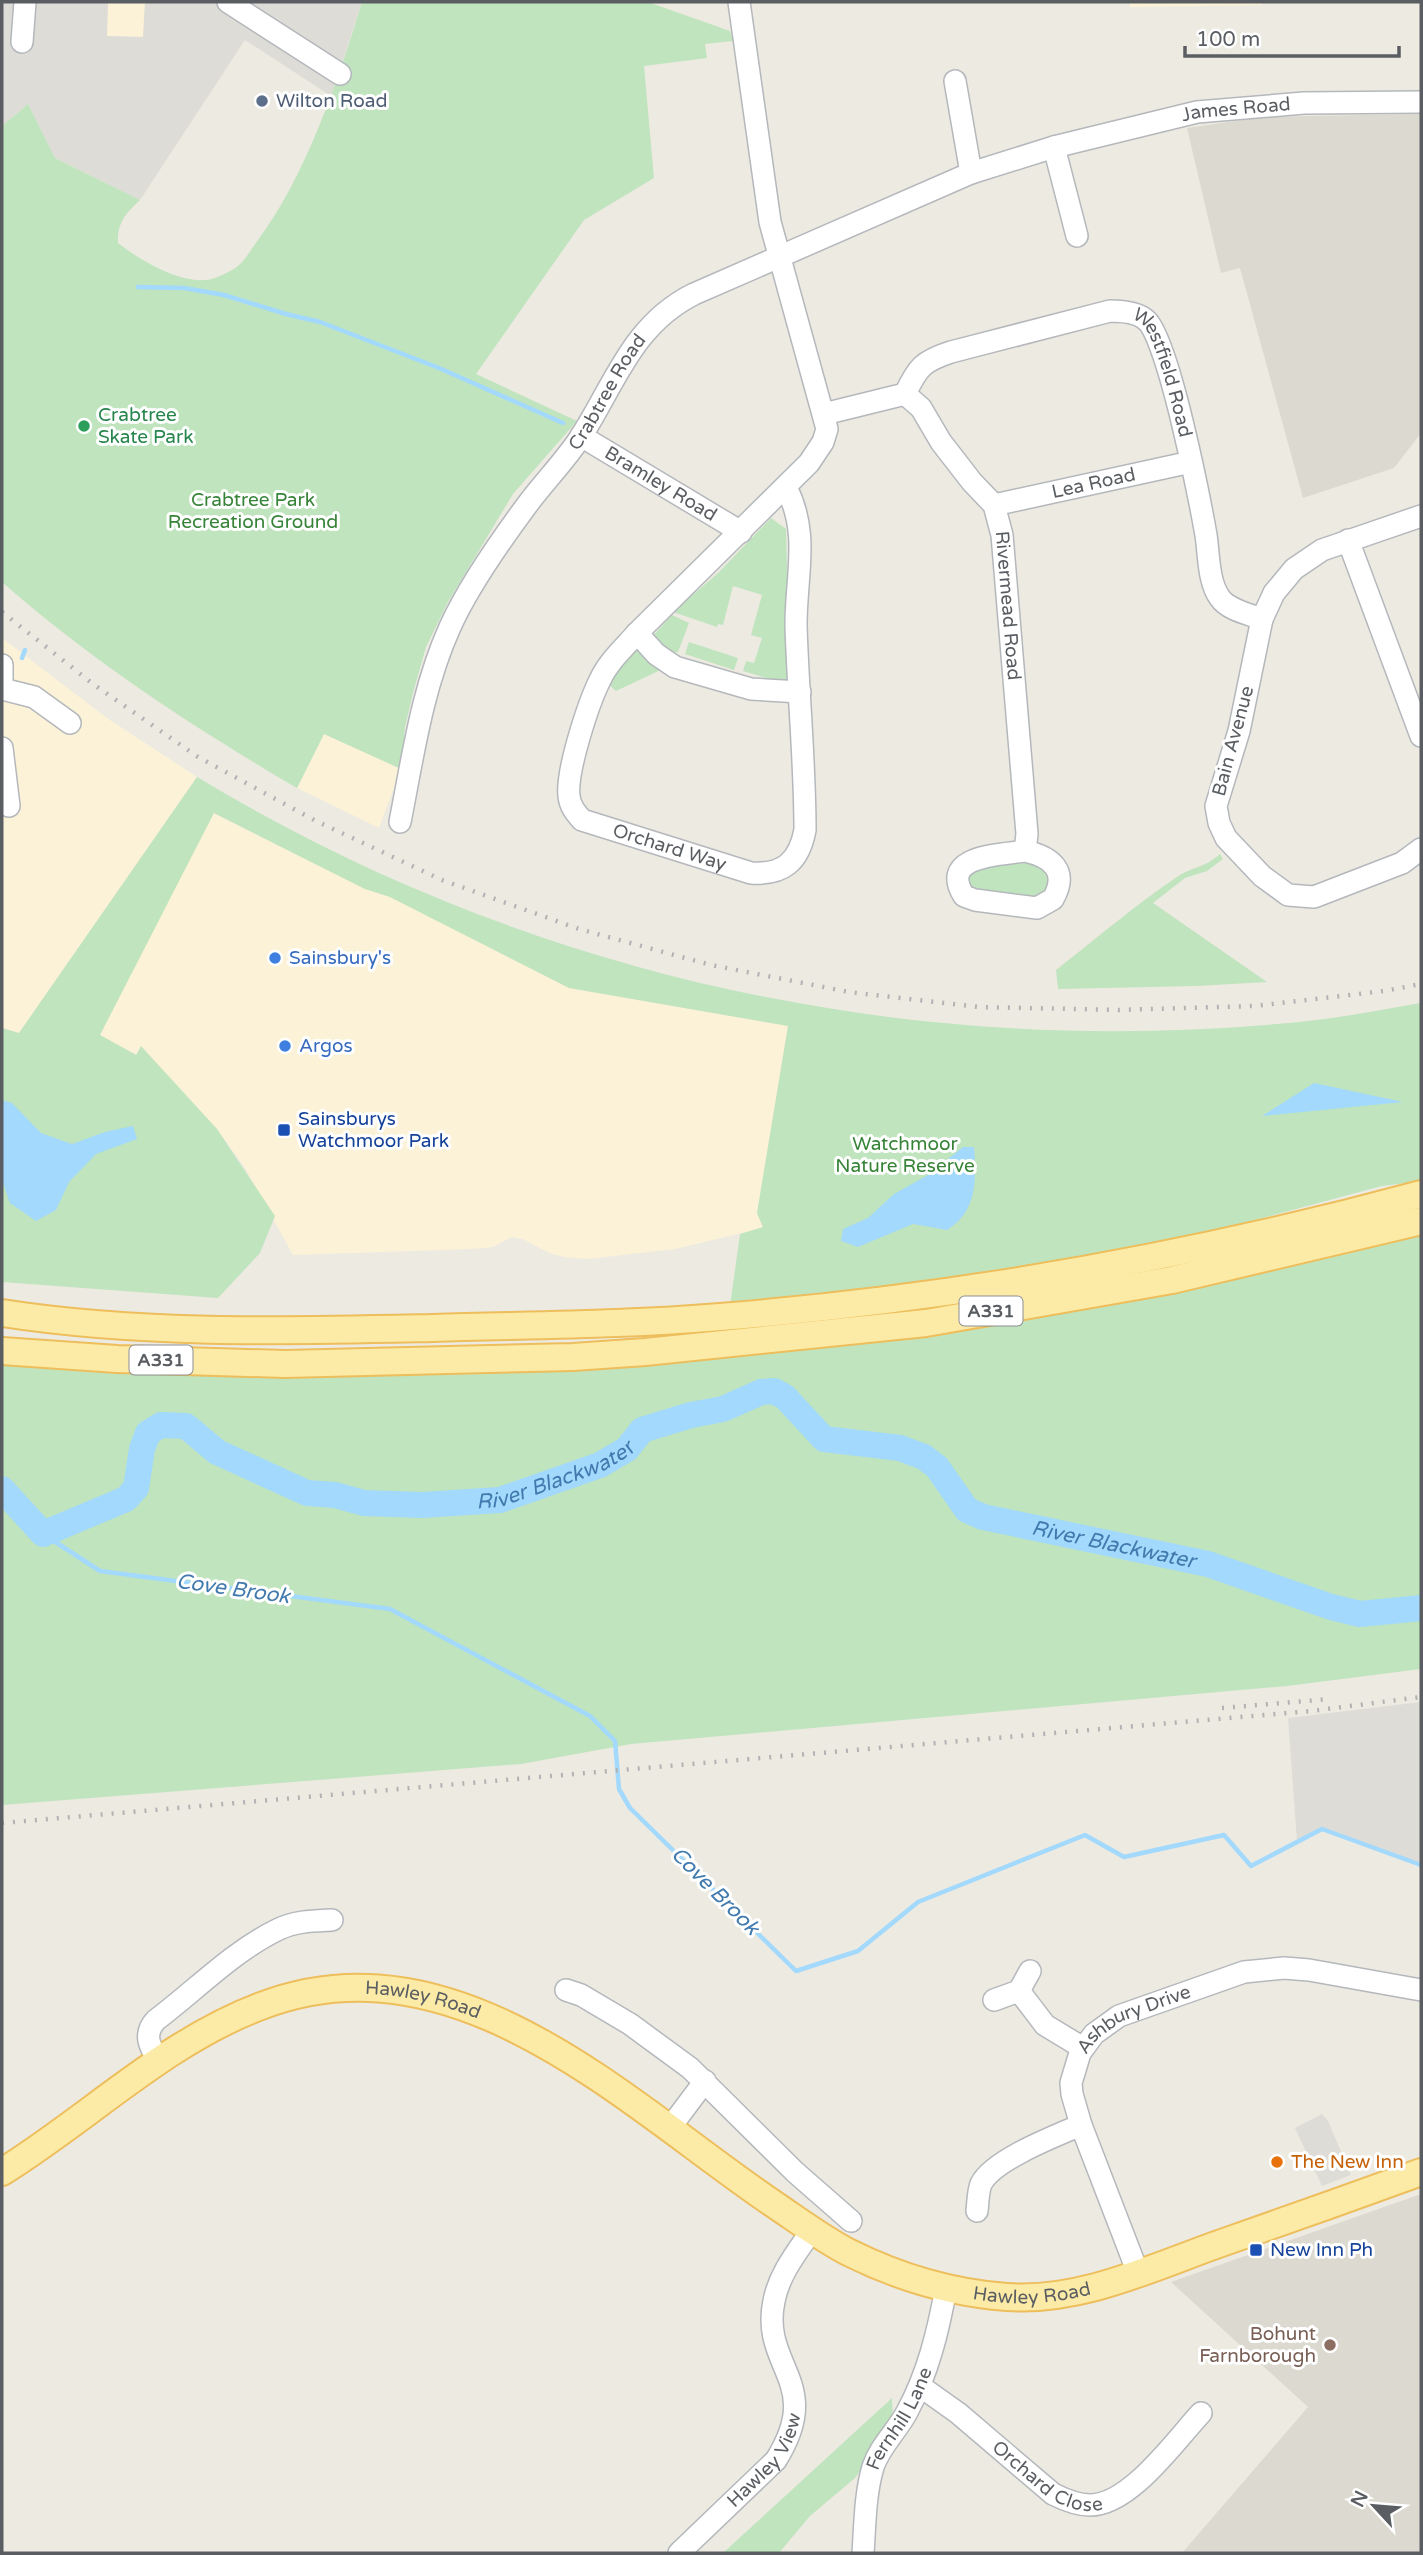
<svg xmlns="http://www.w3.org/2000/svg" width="1423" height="2555" font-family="'Varela Round',sans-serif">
<rect width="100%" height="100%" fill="#edeae2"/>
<!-- commercial -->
<g fill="#fcf2d7">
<path d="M108,2H145L144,37L107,36Z"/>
<path d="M1130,2H1262V5L1130,7Z"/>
<path d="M2,638L107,718L197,777L19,1033L2,1028Z"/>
<path d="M324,734L401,769L379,828L297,788Z"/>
<path d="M213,813L365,889L390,897L569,988L788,1026L757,1213L763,1228L675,1249L588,1259L564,1257L549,1253L523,1239L512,1237L493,1247L472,1249L293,1255L245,1168L217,1129L141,1047L137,1055L100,1035Z"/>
</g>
<!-- industrial -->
<g fill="#dedcd6">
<path d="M2,2H108L107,36L143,37L145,2H362L331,96L245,40L140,200L55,158L28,104L2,126Z"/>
<path d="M1421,1702V1865L1322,1829L1297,1842L1288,1718Z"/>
<path d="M1322,2114L1328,2121L1351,2175L1322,2186L1295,2128Z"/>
</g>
<!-- education -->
<g fill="#dcd9d0">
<path d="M1421,114V433L1394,468L1303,498L1240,268L1221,273L1187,128L1263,117Z"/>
<path d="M1421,2194V2553H1182L1308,2407L1171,2282Z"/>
</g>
<!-- green -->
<g fill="#c0e4be">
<path d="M362,2H648L730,31L733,41L705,44L707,58L644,66L654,178L584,220L476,374L577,421L513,494L448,602L426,647L413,693L405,727L401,769L324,734L297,788C193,727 93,662 2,582V126L28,104L55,158L140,200C126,213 117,223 118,243C141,261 186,288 215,278C222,275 234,270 239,265C246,259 252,248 258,240C307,174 338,80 362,2Z"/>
<path d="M771,518L786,529L790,685L743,671L746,661L754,663L762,638L751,635L762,595L733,586L723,625L718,624L717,627L673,612L718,573Z"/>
<path d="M672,615L689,623L678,652L671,653L650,639Z"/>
<path d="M640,641L667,667L616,691L607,683Z"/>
<path d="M689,642L738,658L734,670L685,654Z"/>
<path d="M197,777C532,979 919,1062 1308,1021C1346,1017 1384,1009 1421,1003V1181L1382,1186L1166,1244L958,1284L729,1313L740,1234L763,1227L757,1213L788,1026L569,988L390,897L365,889L214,813L100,1035L136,1055L141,1046L217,1129L275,1216L260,1253L218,1298L2,1282V1028L19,1033Z"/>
<path d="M1220,854L1223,859L1207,871L1185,878L1153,903L1267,982L1197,986L1058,989L1056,970C1096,939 1135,905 1177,877C1193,866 1203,869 1220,854Z"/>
<path d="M1041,862L1050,874L1046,895L1034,900L969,889L966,874L974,867Z"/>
<path d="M1421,1236V1669L1287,1686L631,1744L521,1764L2,1805V1362L116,1371L361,1376L703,1359L967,1329L1189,1289Z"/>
<path d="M892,2398L893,2421L876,2450L855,2478L810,2516L779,2553H723Z"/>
</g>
<!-- water -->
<g fill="#a2d9fc">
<path d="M1314,1083L1403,1102L1262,1116Z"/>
<path d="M2,1100L12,1103L41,1133L72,1144L105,1132L133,1126L137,1139L96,1154L69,1182L56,1210L36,1221L10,1203L2,1180Z"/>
<path d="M963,1147H974C976,1179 978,1211 947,1230L913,1224L858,1247L841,1241L843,1229L868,1218L894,1194L928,1175Z"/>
</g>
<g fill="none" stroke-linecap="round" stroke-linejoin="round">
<!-- stream -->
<g stroke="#a2d9fc" stroke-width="4.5">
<path d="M138,287L184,288L224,295L286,314L320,322L439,368L563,423"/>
<path d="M22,658L25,650"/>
<path d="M43,1534L100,1571L390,1609L590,1716L615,1741L619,1789L630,1808L796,1971L858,1951L918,1902L1085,1835L1124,1857L1224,1835L1251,1866L1322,1829L1421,1865"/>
</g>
<!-- river -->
<path stroke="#a2d9fc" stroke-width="26" id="s1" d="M2,1489L43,1534L126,1499L136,1488L142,1449L148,1433L161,1425L186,1426L217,1452L307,1493L335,1495L364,1503L422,1505L500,1500L600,1465L627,1449L642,1430L691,1415L723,1409L761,1392L774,1391L785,1397L824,1439L900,1448L924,1457L937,1467L967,1510L983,1517L1208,1564L1331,1607L1360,1614L1421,1608"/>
<defs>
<g id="minor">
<path d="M228,2L340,74"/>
<path id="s2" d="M739,2L770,222L827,429L823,442L809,463L637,633C624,648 608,662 600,680C588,704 566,772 569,796C570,806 575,812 582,820L751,873C783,875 799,862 805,830C805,761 798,693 796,625C796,574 810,534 786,487"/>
<path d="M22,42L25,2"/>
<path d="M955,81L971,173"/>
<path d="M1054,147L1077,236"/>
<path id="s3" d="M905,394L921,408L941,442L972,482L994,505L1002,535L1027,834L1025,851C1052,857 1069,871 1053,899L1037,908L975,900L964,896C938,855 1001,855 1025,851"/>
<path id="s4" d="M824,414L905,394C918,367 923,361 951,352L1110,311C1122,311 1137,312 1146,320C1168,337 1200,501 1206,535C1209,554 1208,582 1220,598C1228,610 1249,614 1262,619"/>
<path id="s5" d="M581,436L741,532"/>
<path id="s6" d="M994,505L1191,462"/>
<path d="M1421,516L1322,550L1294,569L1274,593L1262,619L1239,731L1216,806L1219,823L1226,838L1262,876L1288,895L1314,897L1402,863L1421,849"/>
<path d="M1348,540L1421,736"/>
<path d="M637,633L656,654L675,667L751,689L800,692"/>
<path d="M2,665V682"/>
<path d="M2,689L34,697L70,723"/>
<path d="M2,748L9,806"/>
<path id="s7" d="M400,822C413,756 422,689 450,627C468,587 501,540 527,505C544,482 564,462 580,438C615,384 632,325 694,294L971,173L1054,147L1197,112L1304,103L1421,102"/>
<path d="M566,1990L581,1995L630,2024L690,2068L795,2172L851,2221"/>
<path d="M1019,1991L1045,2025L1083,2048"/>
<path d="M994,2000L1019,1991L1030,1971"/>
<path d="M159,2061C149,2046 143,2034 156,2020C196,1990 233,1951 279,1929C296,1921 313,1921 332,1920"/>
<path d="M669,2129L705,2081"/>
<path d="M977,2211C978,2203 978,2191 981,2184C993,2160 1055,2136 1081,2125"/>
<path id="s8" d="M1138,2273L1081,2125L1072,2094L1071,2083L1080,2053L1094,2034L1119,2016L1244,1972L1284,1968L1309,1970L1421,1990"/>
<path id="s9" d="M920,2386L958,2413L1053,2494C1065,2500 1077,2505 1090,2505C1130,2505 1175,2441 1201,2413"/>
<path id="s10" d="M679,2553L776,2460C825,2382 760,2367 774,2301C779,2274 797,2252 812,2230"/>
<path id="s11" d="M863,2553C865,2525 865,2494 873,2467C880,2446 897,2431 907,2412C928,2373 938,2332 946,2288"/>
</g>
<g id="major">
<path d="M2,1313C144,1335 289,1331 433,1328C529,1325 625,1325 720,1317C956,1298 1193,1256 1421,1194"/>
<path d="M2,1351L117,1359L285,1364L573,1357L645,1352L926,1323L1172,1280L1421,1221"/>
<path id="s12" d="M2,2172C89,2118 165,2042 261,2006C459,1930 631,2109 781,2209C803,2224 825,2240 848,2252C898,2277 951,2293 1007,2297C1078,2302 1147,2270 1213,2246C1282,2222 1352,2197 1421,2172"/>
</g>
</defs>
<!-- minor casing -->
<use href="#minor" stroke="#b4b8bc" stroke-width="24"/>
<!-- major casing -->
<use href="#major" stroke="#edbe5b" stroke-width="30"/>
<!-- minor -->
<use href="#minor" stroke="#fff" stroke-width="21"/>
<!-- major -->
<use href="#major" stroke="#fceba7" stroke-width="26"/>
<!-- rail -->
<g stroke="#b1b2b2" stroke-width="4.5" stroke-dasharray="2 9" stroke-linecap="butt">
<path d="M2,612L93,684L198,757L316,821L442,880L579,929L711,965L849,992L979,1007L1118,1010L1254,1006L1384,991L1421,984"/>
<path d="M1222,1708L1330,1699"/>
<path d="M2,1823L1311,1711L1421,1697"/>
</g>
</g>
<!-- markers -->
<circle fill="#5c6f8a" stroke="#fff" stroke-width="2.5" cx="262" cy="101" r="7"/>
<circle fill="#2e9e5b" stroke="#fff" stroke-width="2.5" cx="84" cy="426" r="7"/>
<g fill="#3f7fe0" stroke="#fff" stroke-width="2.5">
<circle cx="275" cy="958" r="7"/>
<circle cx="285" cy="1046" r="7"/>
</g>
<g fill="#1a4fb4" stroke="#fff" stroke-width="2.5">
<rect x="277" y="1123" width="14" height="14" rx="3.5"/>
<rect x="1249" y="2243" width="14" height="14" rx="3.5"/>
</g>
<circle fill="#e8710a" stroke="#fff" stroke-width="2.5" cx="1277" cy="2162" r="7"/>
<circle fill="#8d6e63" stroke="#fff" stroke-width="2.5" cx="1330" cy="2345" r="7"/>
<g text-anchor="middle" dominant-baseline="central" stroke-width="6" stroke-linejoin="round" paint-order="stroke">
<!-- shield labels -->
<g fill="#fff" stroke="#8c8e91" stroke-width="2">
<rect x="959.5" y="1296.5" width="63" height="29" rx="5"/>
<rect x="129.5" y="1345.5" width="63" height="29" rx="5"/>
</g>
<g font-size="18" font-weight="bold" fill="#5a5e62">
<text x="991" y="1311">A331</text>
<text x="161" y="1360">A331</text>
</g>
<!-- service labels -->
<g font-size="19" fill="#4e5e75" stroke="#fff" text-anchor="start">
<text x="276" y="101">Wilton Road</text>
</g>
<!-- street labels -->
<g font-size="19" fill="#5a5e62" stroke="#fff">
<text stroke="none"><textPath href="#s7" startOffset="1194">James Road</textPath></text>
<text stroke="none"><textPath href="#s4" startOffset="406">Westfield Road</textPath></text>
<text stroke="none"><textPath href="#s7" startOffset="485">Crabtree Road</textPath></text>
<text stroke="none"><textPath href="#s6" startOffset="102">Lea Road</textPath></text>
<text stroke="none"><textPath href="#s5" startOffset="93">Bramley Road</textPath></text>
<text stroke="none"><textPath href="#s3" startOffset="245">Rivermead Road</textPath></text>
<text transform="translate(1233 741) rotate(-75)">Bain Avenue</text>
<text stroke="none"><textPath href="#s2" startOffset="1018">Orchard Way</textPath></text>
<text stroke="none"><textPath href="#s12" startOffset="474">Hawley Road</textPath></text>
<text stroke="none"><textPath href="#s8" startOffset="299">Ashbury Drive</textPath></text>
<text stroke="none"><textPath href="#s12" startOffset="1164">Hawley Road</textPath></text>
<text stroke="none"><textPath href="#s11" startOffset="142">Fernhill Lane</textPath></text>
<text stroke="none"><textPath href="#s10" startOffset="128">Hawley View</textPath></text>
<text stroke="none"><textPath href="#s9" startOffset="159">Orchard Close</textPath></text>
</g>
<!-- leisure labels -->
<g font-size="19" fill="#27864d" stroke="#fff" text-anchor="start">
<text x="98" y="415">Crabtree<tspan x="98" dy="22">Skate Park</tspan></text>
</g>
<!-- park labels -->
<g font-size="19" fill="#378438" stroke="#fff">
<text x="253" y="500">Crabtree Park<tspan x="253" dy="22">Recreation Ground</tspan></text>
<text x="905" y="1144">Watchmoor<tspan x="905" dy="22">Nature Reserve</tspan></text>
</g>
<!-- shop labels -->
<g font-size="19" fill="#366cbe" stroke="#fff" text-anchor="start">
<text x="289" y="958">Sainsbury's</text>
<text x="299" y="1046">Argos</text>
</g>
<!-- transit labels -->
<g font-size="19" fill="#164399" stroke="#fff" text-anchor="start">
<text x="298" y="1119">Sainsburys<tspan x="298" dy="22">Watchmoor Park</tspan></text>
<text x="1270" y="2250">New Inn Ph</text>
</g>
<!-- food labels -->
<g font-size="19" fill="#c56008" stroke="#fff" text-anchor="start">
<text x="1291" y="2162">The New Inn</text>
</g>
<!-- education labels -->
<g font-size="19" fill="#785e54" stroke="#fff" text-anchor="end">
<text x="1316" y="2334">Bohunt<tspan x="1316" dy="22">Farnborough</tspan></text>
</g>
<!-- water labels -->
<g font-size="21" font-style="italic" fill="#417aae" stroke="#fff">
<text stroke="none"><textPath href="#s1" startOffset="656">River Blackwater</textPath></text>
<text stroke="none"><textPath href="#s1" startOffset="1288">River Blackwater</textPath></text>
<text transform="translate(233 1589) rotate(8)">Cove Brook</text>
<text transform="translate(715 1891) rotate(45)">Cove Brook</text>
</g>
</g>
<!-- border -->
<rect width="1423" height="2555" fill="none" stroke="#5a5e62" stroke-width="7"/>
<!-- north arrow -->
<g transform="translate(1374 2506) rotate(296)" stroke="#ffffff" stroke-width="5" paint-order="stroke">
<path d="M0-5L12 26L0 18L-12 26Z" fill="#5a5e62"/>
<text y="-10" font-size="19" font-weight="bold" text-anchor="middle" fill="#5a5e62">N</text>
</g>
<!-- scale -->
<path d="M1185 46v10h214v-10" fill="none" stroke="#5a5e62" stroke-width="3.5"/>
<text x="1196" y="46" font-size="21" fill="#5a5e62" stroke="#ffffff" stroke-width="5" paint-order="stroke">100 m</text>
</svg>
